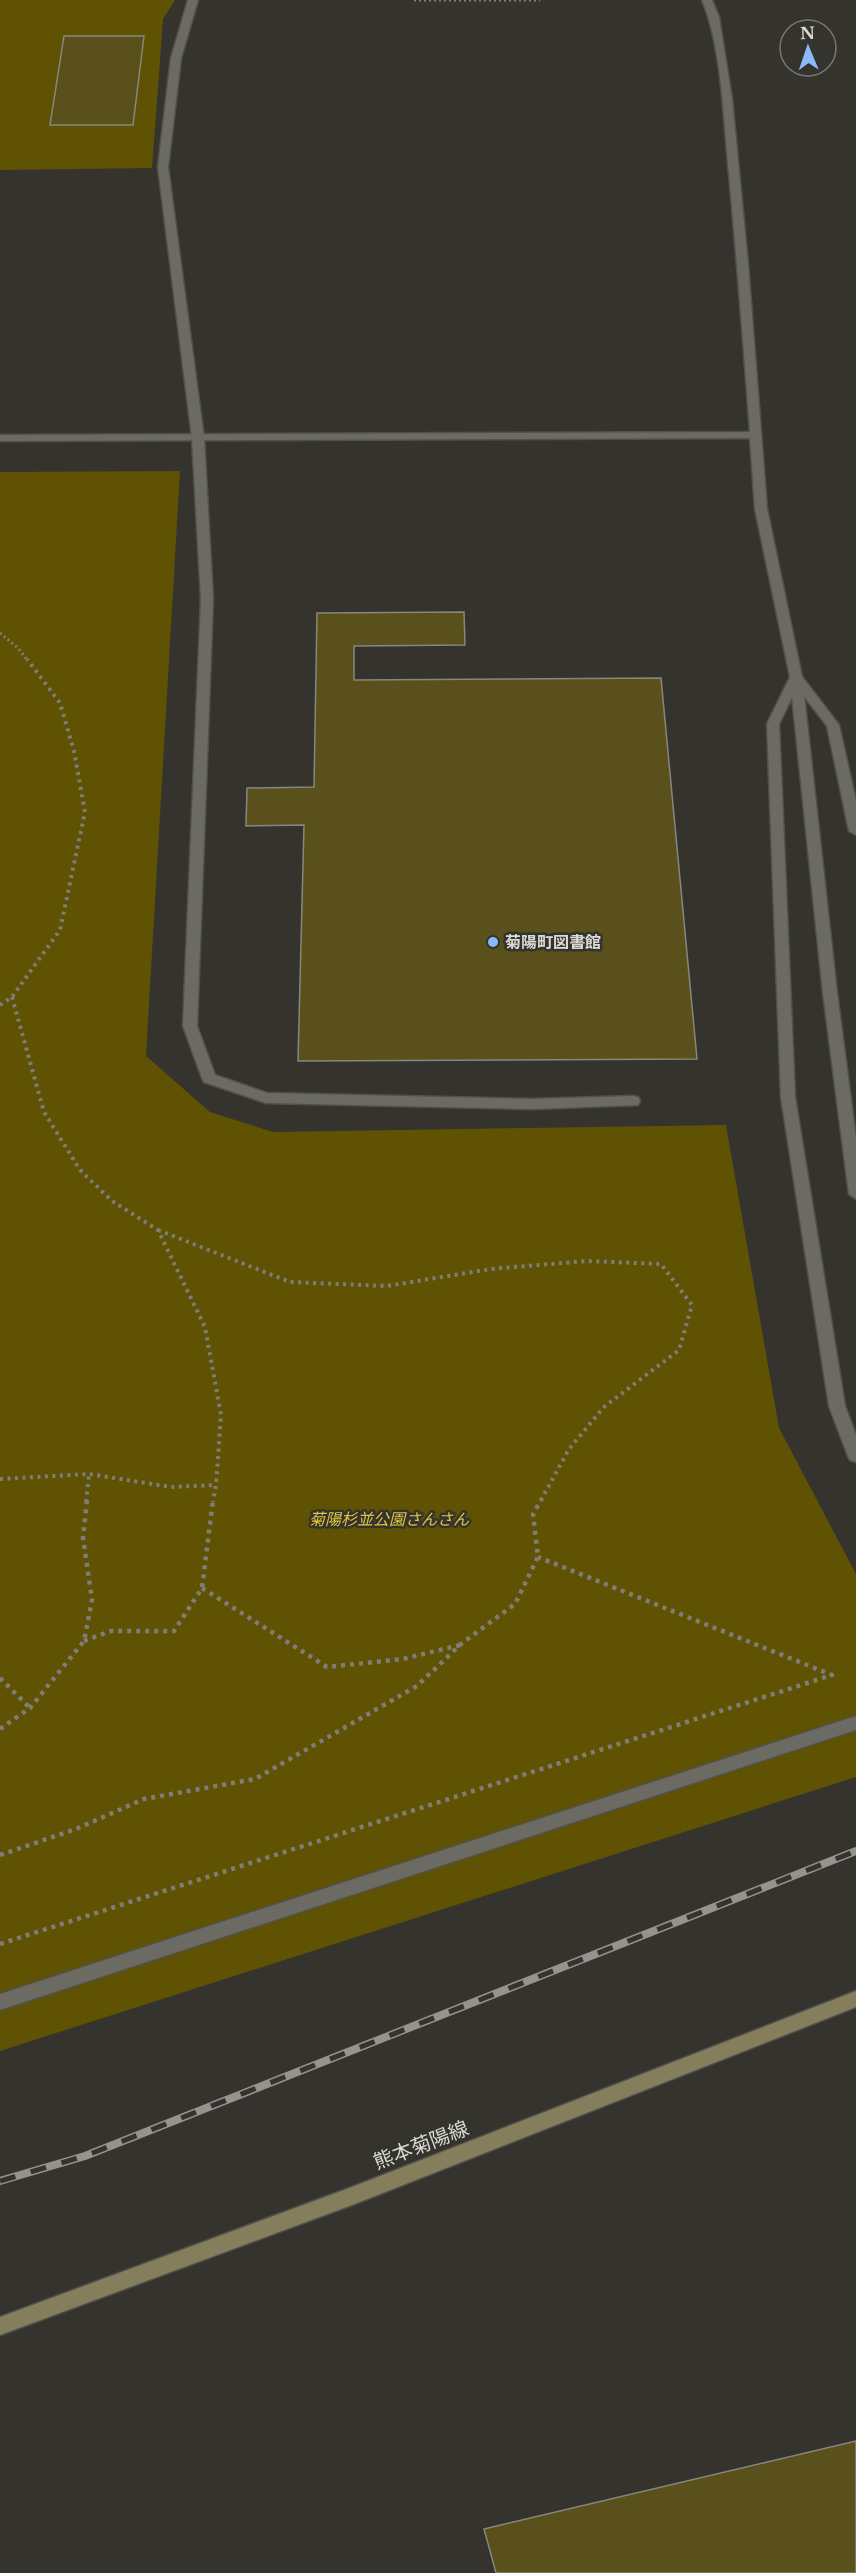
<svg xmlns="http://www.w3.org/2000/svg" width="856" height="2573" font-family="'Libre Baskerville','Noto Sans JP',serif">
<rect width="100%" height="100%" fill="#35332d"/>
<!-- green -->
<g fill="#605203">
<path d="M0,0H175L163,19L152,168L0,170Z"/>
<path d="M180,471L146,1056L210,1112L273,1132L726,1125L779,1428L856,1574V1777L0,2051V472Z"/>
</g>
<!-- building -->
<g fill="#5a501b" stroke="#88877f" stroke-width="1.5">
<path d="M64,36H144L133,125H50Z"/>
<path d="M464,612L465,645L354,646V680L661,678L697,1059L298,1061L304,825L246,826L247,788L314,787L317,613Z"/>
<path d="M856,2441V2573H496L484,2529Z"/>
</g>
<g fill="none" stroke-linecap="round" stroke-linejoin="round">
<defs>
<g id="minor">
<path d="M188,0H198L181,58L168,167L204,438L213,599L197,1026L215,1075L267,1093L532,1099L633,1096L638,1097L640,1101L638,1105L532,1109L266,1103L204,1082L202,1078L183,1026L201,599L192,438L158,167L171,58Z"/>
<path d="M796,673L800,674L839,725L856,801V835L849,831L827,726L797,687L779,724L795,1097L845,1406L856,1435V1462L850,1460L848,1456L829,1406L781,1097L767,724L790,677Z"/>
<path d="M856,1716V1730L0,2010V1994Z"/>
</g>
<path id="tertiary" d="M702,0H712L719,17L732,99L748,264L767,509L802,677L837,993L856,1138V1199L849,1194L823,993L790,677L755,509L750,438L0,441V435L750,432C743,339 736,246 727,153C723,106 720,43 702,0Z"/>
<path id="secondary" d="M856,1991V2007L352,2205L0,2335V2317L352,2187Z"/>
</defs>
<!-- minor casing -->
<use href="#minor" stroke="#51504b" stroke-width="3"/>
<!-- tertiary casing -->
<use href="#tertiary" stroke="#51504b" stroke-width="3"/>
<!-- secondary casing -->
<use href="#secondary" stroke="#51504b" stroke-width="3"/>
<!-- path-far2 -->
<g stroke="#7e7d77" stroke-width="3" stroke-dasharray="2 3" stroke-linecap="butt">
<path d="M414,0H540"/>
<path d="M0,633L19,649L28,661"/>
</g>
<!-- path-far1 -->
<g stroke="#7e7d77" stroke-width="4" stroke-dasharray="3 4.5" stroke-linecap="butt">
<path d="M12,997L44,1112L80,1170L112,1201L158,1230L205,1327L221,1415L216,1485L213,1502"/>
<path d="M0,1005L12,997L60,930L85,812L74,751L60,703L27,659"/>
<path d="M158,1230L290,1282L387,1286L491,1269L587,1261L661,1264L692,1305L679,1350L604,1407L569,1449L540,1502"/>
<path d="M0,1479L89,1474L171,1487L216,1485"/>
<path d="M86,1502L89,1474"/>
</g>
<!-- path -->
<g stroke="#7e7d77" stroke-width="4.5" stroke-dasharray="4 5" stroke-linecap="butt">
<path d="M202,1588L327,1667L403,1659L460,1645"/>
<path d="M84,1641L111,1631H174L202,1588L213,1500"/>
<path d="M0,1678L30,1708"/>
<path d="M0,1729L30,1708L84,1641L92,1600L83,1538L87,1500"/>
<path d="M0,1855L76,1829L144,1799L255,1779L417,1686L461,1644L515,1604L538,1557L533,1514L541,1500"/>
<path d="M0,1944L832,1675L538,1557"/>
</g>
<!-- minor -->
<use href="#minor" fill="#6b6a63" fill-rule="evenodd"/>
<!-- tertiary -->
<use href="#tertiary" fill="#6b6a63" fill-rule="evenodd"/>
<!-- secondary -->
<use href="#secondary" fill="#847e5c" fill-rule="evenodd"/>
<defs>
<path id="rail" d="M0,2181L85,2156L856,1851"/>
</defs>
<!-- rail casing -->
<use href="#rail" stroke="#94938e" stroke-width="8"/>
<!-- rail -->
<use href="#rail" stroke="#35332d" stroke-width="5" stroke-dasharray="16" stroke-linecap="butt"/>
</g>
<!-- markers -->
<circle fill="#8bbafc" stroke="#35332d" stroke-width="2" cx="493" cy="942" r="6"/>
<g text-anchor="middle" dominant-baseline="central" stroke-width="5" stroke-linejoin="round" paint-order="stroke">
<!-- poi labels -->
<g font-size="16" font-weight="bold" fill="#dadad5" stroke="#35332d" text-anchor="start">
<text x="505" y="942">菊陽町図書館</text>
</g>
<!-- park labels -->
<g font-size="16" font-style="italic" fill="#dfc53c" stroke="#35332d">
<text x="389" y="1519">菊陽杉並公園さんさん</text>
</g>
<!-- near-street labels -->
<g font-size="20" fill="#dadad5" stroke="#35332d">
<text transform="translate(421 2145) rotate(-21)">熊本菊陽線</text>
</g>
</g>
<!-- north arrow -->
<g transform="translate(808 48) rotate(358)"><circle r="28" fill="#35332d" stroke="#777670" stroke-width="1.5"/>
<path d="M0-4.5L10 22L0 15L-10 22Z" fill="#8bbafc"/>
<text y="-9" font-size="16" font-weight="bold" text-anchor="middle" fill="#dadad5">N</text>
</g>
</svg>
